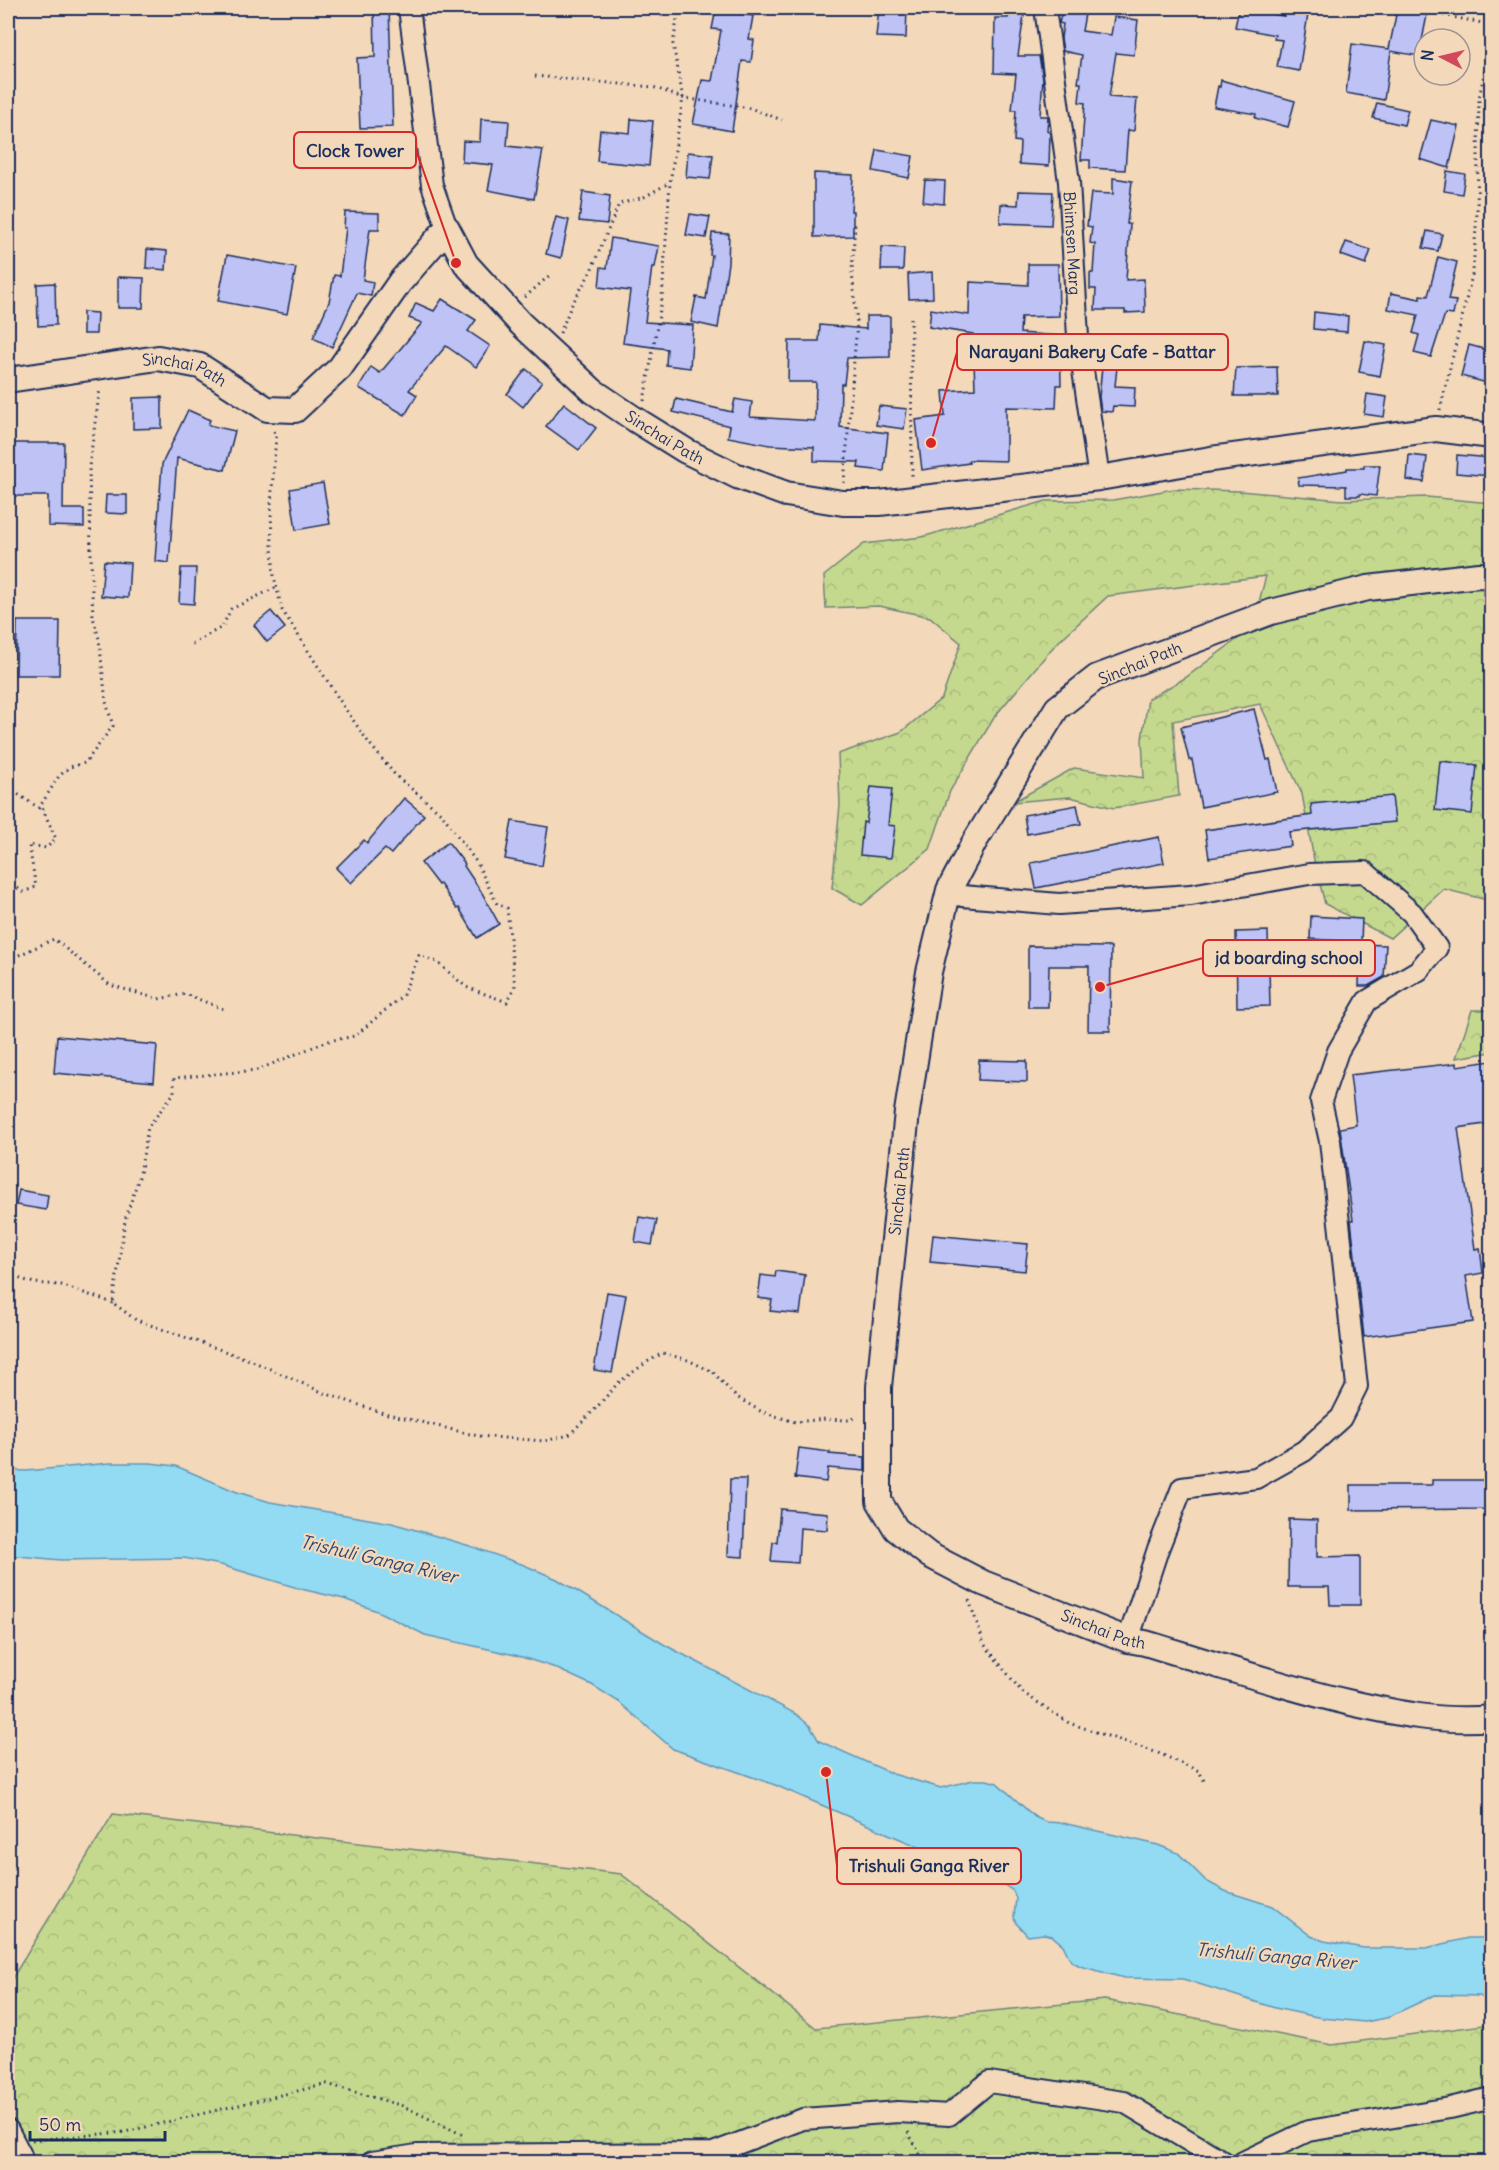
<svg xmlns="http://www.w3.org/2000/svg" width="1499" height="2170" font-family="Delius,sans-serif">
<defs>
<pattern id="forest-crowns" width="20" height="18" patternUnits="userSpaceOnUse" patternTransform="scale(1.5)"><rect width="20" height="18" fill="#c5d98e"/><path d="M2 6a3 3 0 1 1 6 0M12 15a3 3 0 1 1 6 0" fill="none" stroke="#a9bb7d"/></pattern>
</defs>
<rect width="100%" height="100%" fill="#f3d8ba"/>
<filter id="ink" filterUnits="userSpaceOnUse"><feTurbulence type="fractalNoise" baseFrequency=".0167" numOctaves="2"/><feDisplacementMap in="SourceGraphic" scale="12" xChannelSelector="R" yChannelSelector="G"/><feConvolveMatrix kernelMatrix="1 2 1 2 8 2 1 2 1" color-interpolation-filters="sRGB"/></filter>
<g filter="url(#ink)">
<!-- forest -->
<g fill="url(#forest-crowns)" stroke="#708476" stroke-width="1.5">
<path d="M1174,489L1239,491L1342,500L1427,497L1491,503V901L1444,889L1390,938L1325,904L1314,860L1302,794L1260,704L1173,721L1179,796L1114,808L1070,797L1013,802L1074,768L1144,778L1142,739L1148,699L1185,678L1252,628L1266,576L1108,596L1055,645L995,716L950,791L930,849L862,905L832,888L840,805L838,754L901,732L942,698L961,643L930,617L879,606L826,608L824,576L864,544L922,537L1046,501L1113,500Z"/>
<path d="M1472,1010H1491V1052L1456,1058Z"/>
<path d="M113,1814L621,1874L816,2028L1105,2000L1332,2045L1491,2024V2162H8V1985Z"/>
</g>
<!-- water -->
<path fill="#92dbf3" stroke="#6296b7" stroke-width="1.5" d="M110,1463H150L176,1466L237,1492L270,1502L392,1523L470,1546L524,1565L557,1579L665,1645L796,1714L810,1726L819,1741L893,1774L941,1788L973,1780H987L997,1783L1035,1817L1046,1822L1063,1823L1158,1845L1178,1853L1206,1881L1225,1891L1272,1906L1311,1936L1324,1941L1364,1948H1426L1468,1938H1491V2004L1480,1996L1435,1995L1386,2018L1365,2022L1322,2018L1275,2008L1183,1979L1124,1978L1080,1966L1071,1961L1063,1945L1052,1936L1044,1934L1028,1936L1016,1923L1014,1917L1016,1898L1013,1891L987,1873L942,1857L775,1785L673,1749L619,1702L592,1685L553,1667L515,1655L425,1635L377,1611L344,1599L301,1589L221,1565L184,1558L61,1560L8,1555V1470L26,1471Z"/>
<!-- building -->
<g fill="#bec2f4" stroke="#1b2f5e" stroke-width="1.5">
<path d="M374,8H389L393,127L360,128L357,58L375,57Z"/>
<path d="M879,8H907L906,38L876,37Z"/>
<path d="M1009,8H1025L1018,56H1039L1043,79L1040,116H1048L1047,131L1050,133L1049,166L1019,164L1020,142L1014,141L1016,110H1012L1016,74L994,73L995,18H1008Z"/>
<path d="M1239,8L1284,16L1285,8H1309L1299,71L1277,67L1282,40L1274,39L1275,35L1235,27Z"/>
<path d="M716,9L753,16L749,39L754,40L751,62L742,61L732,131L693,124L702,80L712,81L721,30L712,29Z"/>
<path d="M1062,10L1085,14L1082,31L1111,35L1114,17L1138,20L1134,55L1116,53L1109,97L1137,99L1134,131L1128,130L1125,170L1090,168V160H1081L1085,103L1079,102L1081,83H1078L1082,55L1063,51L1061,38L1063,24L1059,23Z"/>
<path d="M1397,10L1427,15L1419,56L1391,51L1384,100L1346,93L1352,44L1389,49Z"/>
<path d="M1221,80L1295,101L1288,127L1255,118L1256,114L1214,107L1218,86L1220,87Z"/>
<path d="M1377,103L1408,110L1404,125L1373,118Z"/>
<path d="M481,119L509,121L507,146L543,150L534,199L488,190L493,165L462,162L463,141L480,142Z"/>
<path d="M631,119L653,121L649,166L597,161L600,130L630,133Z"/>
<path d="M1431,120L1459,126L1449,168L1420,159Z"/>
<path d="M877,150L913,156L909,178L873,171Z"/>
<path d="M688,152L713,155L710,179L686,177Z"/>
<path d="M1447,171L1465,174L1462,194L1444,191Z"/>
<path d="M814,173L853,175L851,211H853V236L814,237Z"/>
<path d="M1113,178L1132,181L1127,224H1130L1126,280L1144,279L1145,312L1125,313V310H1095L1096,289H1090V273H1093L1095,244L1090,243L1092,227L1087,226L1091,193L1113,194Z"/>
<path d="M925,180L945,181L944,204L923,202Z"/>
<path d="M1019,191L1053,192L1051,225L1000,223L1001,204L1018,205Z"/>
<path d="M583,192L610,196L607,224L579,221Z"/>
<path d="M345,212L379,213V229H370L363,280L373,282L371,296L357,293L332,347L313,338L329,302L334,275L340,276L346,228H344Z"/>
<path d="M690,214L710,217L706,238L686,235Z"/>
<path d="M556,217L569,220L561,258L546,254Z"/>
<path d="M1427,231L1442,234L1438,251L1423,248Z"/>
<path d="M712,233L729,234L728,263L718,328L691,322L696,297L706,299L712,255H710Z"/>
<path d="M611,238L659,246L655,267H652L645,322L693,325L690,368L666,365L667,349L623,343L630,291L599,287L601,267L607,268Z"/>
<path d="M1346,242L1371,250L1366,264L1341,255Z"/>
<path d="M882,247L904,248L903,270H881Z"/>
<path d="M147,249L167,251L166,270L146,268Z"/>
<path d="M227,255L296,268L287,314L218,301Z"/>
<path d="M1438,257L1457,262L1448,300L1456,301L1453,315L1445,314L1431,357L1414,353L1419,335L1413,333L1418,315L1388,309L1391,293L1420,299V295L1428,296Z"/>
<path d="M1028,264H1058L1059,316L1021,317L1020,333L1060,336L1061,385H1057L1056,408L1006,407V461L969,460V463L922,470L916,420L945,416L943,391L975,389L973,334L929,327L931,309L969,315L970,282L1028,285Z"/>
<path d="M932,272L933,298L909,299L908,274Z"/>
<path d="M118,277L144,278L143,308H118Z"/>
<path d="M55,283L56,325L38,326L37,284Z"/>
<path d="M442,299L476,320L468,331L490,346L476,367L446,346L409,390L417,395L405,415L359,388L371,367L380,373L422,323L409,318L416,303L434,311Z"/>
<path d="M83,312L97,313L96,334H83Z"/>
<path d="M1314,312L1348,316L1347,332L1313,329Z"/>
<path d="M866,316H890V357L847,358L844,384H841L840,427L888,433L884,471L858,468L859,462L814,461V447L770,445L728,437L730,426L673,412L676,399L732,412L735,399L752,402L750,417L815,421L816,382H788L789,341H819L820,325L866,329Z"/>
<path d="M1097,339L1142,343L1141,360L1118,358L1115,386L1135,387L1134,407L1113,406L1112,412L1101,411L1099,397L1103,357L1095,356Z"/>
<path d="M1365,341L1386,345L1380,376L1359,372Z"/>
<path d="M1469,345L1491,351V384L1461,376Z"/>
<path d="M1277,367L1278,396H1234L1236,368Z"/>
<path d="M526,369L542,382L523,407L507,394Z"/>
<path d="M1367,394L1387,397L1384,417L1364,414Z"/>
<path d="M162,397V428L133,429V398Z"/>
<path d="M564,403L596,428L579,450L546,426Z"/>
<path d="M879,406L907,409L904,429L876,425Z"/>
<path d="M188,410L210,420L208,425L235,431L225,470L177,458L169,563L155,561L162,464Z"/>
<path d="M10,443H64L63,509H84V527L48,526V496H10Z"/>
<path d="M1409,455L1427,457L1424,482L1407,480Z"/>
<path d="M1457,455L1491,458V476L1456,473Z"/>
<path d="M1364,465H1380L1376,496L1360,494V496H1346V486L1299,485L1298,478L1347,470V468H1364Z"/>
<path d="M323,483L330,524L296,530L290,489Z"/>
<path d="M106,495H127V514L105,513Z"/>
<path d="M104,561L130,563L128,598L101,596Z"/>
<path d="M181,568H196L194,604L179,603Z"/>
<path d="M271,611L285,628L267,642L254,625Z"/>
<path d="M17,621H60L59,675H16Z"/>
<path d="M1254,709L1267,760L1270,759L1277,792L1201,807L1192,760H1189L1181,727Z"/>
<path d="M1440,761L1477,765L1472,814L1435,810Z"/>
<path d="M871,787L892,789L888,825L895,826L891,858L860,855L863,822L866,823Z"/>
<path d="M1392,796L1395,822L1289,832L1291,846L1209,858L1205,830L1312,815L1311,804Z"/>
<path d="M404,798L424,815L391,854L385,849L351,883L336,868L364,840L367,843Z"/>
<path d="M1077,805L1081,824L1027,834L1024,815Z"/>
<path d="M512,821L548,827L542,866L505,859Z"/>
<path d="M1159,837L1164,863L1036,888L1031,863Z"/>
<path d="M448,842L465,864L464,866L482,893L499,924L477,938L459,908L457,909L440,884L438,885L421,863Z"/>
<path d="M1311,916L1362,919L1361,942L1310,939Z"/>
<path d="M1268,931L1270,1006L1237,1007L1236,932Z"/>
<path d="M1360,944L1386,945L1384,977L1368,986H1359Z"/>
<path d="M1028,946L1111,947L1110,1031H1088L1089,966H1049L1048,1007H1028Z"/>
<path d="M57,1036L157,1045L154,1082L54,1073Z"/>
<path d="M979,1060L1027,1061V1082L978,1080Z"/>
<path d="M1491,1061V1123L1458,1128L1475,1249L1480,1248L1483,1273L1466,1276L1473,1322L1364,1337L1351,1220H1353L1340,1128L1356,1125L1350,1075L1457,1063V1066Z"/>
<path d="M19,1190L48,1195L46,1210L16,1205Z"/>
<path d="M639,1217L657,1220L652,1245L635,1242Z"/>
<path d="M933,1235L1028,1244L1025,1271L930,1262Z"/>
<path d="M776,1271L805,1275L800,1314L770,1311L772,1300L758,1298L761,1275L775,1277Z"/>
<path d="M607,1292L626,1295L612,1373L594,1370Z"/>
<path d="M799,1448L830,1452L829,1454L865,1457V1471L828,1468L826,1482L795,1478Z"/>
<path d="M730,1479H746L743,1557L728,1556Z"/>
<path d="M1432,1480H1491V1509L1351,1510V1485H1432Z"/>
<path d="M780,1509L828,1513L827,1530L800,1528L798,1563L771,1561L773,1542H777Z"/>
<path d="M1289,1519L1317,1520V1557L1360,1556V1605H1330L1329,1587H1288Z"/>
</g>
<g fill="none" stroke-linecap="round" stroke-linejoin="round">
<defs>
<g id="minor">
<path d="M409,8L432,185L447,228"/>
<path id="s1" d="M1045,8L1069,182L1078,337L1099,478"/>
<path d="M949,890L962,896L1059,904L1191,895L1309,874L1365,872L1412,913L1437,948L1419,970L1367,1001L1338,1051L1321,1101L1330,1141L1357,1386L1341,1418L1304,1451L1256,1478L1182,1488L1158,1549L1128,1640"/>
<path d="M8,2130L21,2155L16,2162"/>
<path d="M372,2162L417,2155L713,2153L803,2119L898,2112L949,2115L989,2082L1124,2102L1224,2162"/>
<path d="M1243,2162L1308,2131L1450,2108L1492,2098"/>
</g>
<g id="tertiary">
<path id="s2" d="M8,380L158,358L200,366L267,409L295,410L340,368L400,282L447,228L466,264L521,324L593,391L633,418L686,451L737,476L786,494L843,503H879L1099,478L1211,459L1436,429L1492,436"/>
<path id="s3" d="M1492,576L1479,575L1368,588L1271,612L1097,677L1057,708L975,841L949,890L929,972L907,1112L879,1387V1501L896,1529L929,1555L983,1583L1128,1640L1145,1643C1212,1663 1279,1686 1347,1702C1395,1713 1442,1723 1492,1718"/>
</g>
</defs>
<!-- minor casing -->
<use href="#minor" stroke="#1b2f5e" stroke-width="24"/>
<!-- tertiary casing -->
<use href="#tertiary" stroke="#1b2f5e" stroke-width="28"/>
<!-- path -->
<g stroke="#1b2f5e" stroke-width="3" stroke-dasharray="1.5 4.5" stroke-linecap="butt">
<path d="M1408,8L1492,25"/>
<path d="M426,12L435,8"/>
<path d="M535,76L653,87L683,98L750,108L782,120"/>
<path d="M525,297L550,275"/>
<path d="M911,318L912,479"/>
<path d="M560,333L571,306L590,273L619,204L644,197L669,183"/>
<path d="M644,401L662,298L670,183L683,98L673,44L679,8"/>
<path d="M1440,410L1473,271L1477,213L1479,98L1492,35"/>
<path d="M274,431L276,436L271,504L272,548L274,576L282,610L344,707L369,743L396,776L442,814L477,863L497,904L507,908L515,987L507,1002L466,987L437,962L419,955L403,995L355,1036L328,1041L257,1070L174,1078V1093L148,1127L140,1174L125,1220L113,1303L136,1320L250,1360L324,1393L380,1412L478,1436L545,1441L569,1435L598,1406L618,1383L647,1362L663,1353L688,1360L713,1372L735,1396L762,1412L795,1422L826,1419L850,1420L857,1417"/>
<path d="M844,483L857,323L852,272L855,222"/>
<path d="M192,644L222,627L231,609L277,587"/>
<path d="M8,788L39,808L59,776L70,767L85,763L113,726L106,702L99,639L93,617L92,593L89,467L100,388"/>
<path d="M8,881L23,892L36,887L29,845L46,848L56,839L41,805"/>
<path d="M8,960L54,939L110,985L158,999L185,994L226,1010"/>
<path d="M8,1275L34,1283L61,1285L113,1303"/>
<path d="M969,1600L984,1644L1022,1692L1069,1723L1158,1753L1199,1771L1205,1782"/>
<path d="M908,2132L922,2158L941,2162"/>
<path d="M32,2140L125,2132L327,2084L403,2106L463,2135"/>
<path d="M1008,2162L1034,2157L1060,2162"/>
</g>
<!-- minor -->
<use href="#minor" stroke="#f3d8ba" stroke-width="20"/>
<!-- tertiary -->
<use href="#tertiary" stroke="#f3d8ba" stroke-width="24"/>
</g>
</g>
<g text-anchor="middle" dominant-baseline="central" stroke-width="4.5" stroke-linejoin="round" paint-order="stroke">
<!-- street labels -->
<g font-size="16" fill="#1b2f5e" stroke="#f3d8ba">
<text stroke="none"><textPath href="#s1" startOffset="237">Bhimsen Marg</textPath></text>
<text stroke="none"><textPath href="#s2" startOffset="180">Sinchai Path</textPath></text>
<text stroke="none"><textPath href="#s2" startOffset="846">Sinchai Path</textPath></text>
<text transform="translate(1140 663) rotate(-22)">Sinchai Path</text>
<text transform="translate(899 1191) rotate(-84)">Sinchai Path</text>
<text stroke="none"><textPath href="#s3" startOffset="1554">Sinchai Path</textPath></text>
</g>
<!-- water labels -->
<g font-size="18" font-style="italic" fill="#2d4974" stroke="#f3d8ba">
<text transform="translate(379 1559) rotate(13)">Trishuli Ganga River</text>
<text transform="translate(1276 1956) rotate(5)">Trishuli Ganga River</text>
</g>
</g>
<!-- callouts -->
<path fill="none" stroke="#d62828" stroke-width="2" d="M456 263L416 150M931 443L957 352M1100 987L1203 958M826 1772L837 1866"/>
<g fill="#d62828" stroke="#f3d8ba" stroke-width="2">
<circle cx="456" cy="263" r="6"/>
<circle cx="931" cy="443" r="6"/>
<circle cx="1100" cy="987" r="6"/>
<circle cx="826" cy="1772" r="6"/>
</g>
<g fill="#f3d8ba" stroke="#d62828" stroke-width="2">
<rect x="294" y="132" width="122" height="36" rx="6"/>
<rect x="957" y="334" width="271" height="36" rx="6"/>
<rect x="1203" y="940" width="172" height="36" rx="6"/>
<rect x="837" y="1848" width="184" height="36" rx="6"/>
</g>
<g font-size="18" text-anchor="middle" font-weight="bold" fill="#1b2f5e">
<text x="355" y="157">Clock Tower</text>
<text x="1092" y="358">Narayani Bakery Cafe - Battar</text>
<text x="1289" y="964">jd boarding school</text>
<text x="929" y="1872">Trishuli Ganga River</text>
</g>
<!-- margin -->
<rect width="1499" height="2170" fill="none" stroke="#f3d8ba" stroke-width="30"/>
<rect x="15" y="15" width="1469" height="2140" fill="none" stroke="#1b2f5e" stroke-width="2" filter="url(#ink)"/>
<!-- north arrow -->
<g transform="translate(1442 57) rotate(277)"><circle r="28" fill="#f3d8ba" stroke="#9d9495" stroke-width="1.5"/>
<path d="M0-4.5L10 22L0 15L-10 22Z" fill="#d1495b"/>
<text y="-9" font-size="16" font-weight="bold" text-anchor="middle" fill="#1b2f5e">N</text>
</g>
<!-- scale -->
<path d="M30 2131v9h135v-9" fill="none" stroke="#1b2f5e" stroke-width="3"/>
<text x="39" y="2131" font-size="18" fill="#1b2f5e" stroke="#f3d8ba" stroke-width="4.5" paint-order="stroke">50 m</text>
</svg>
